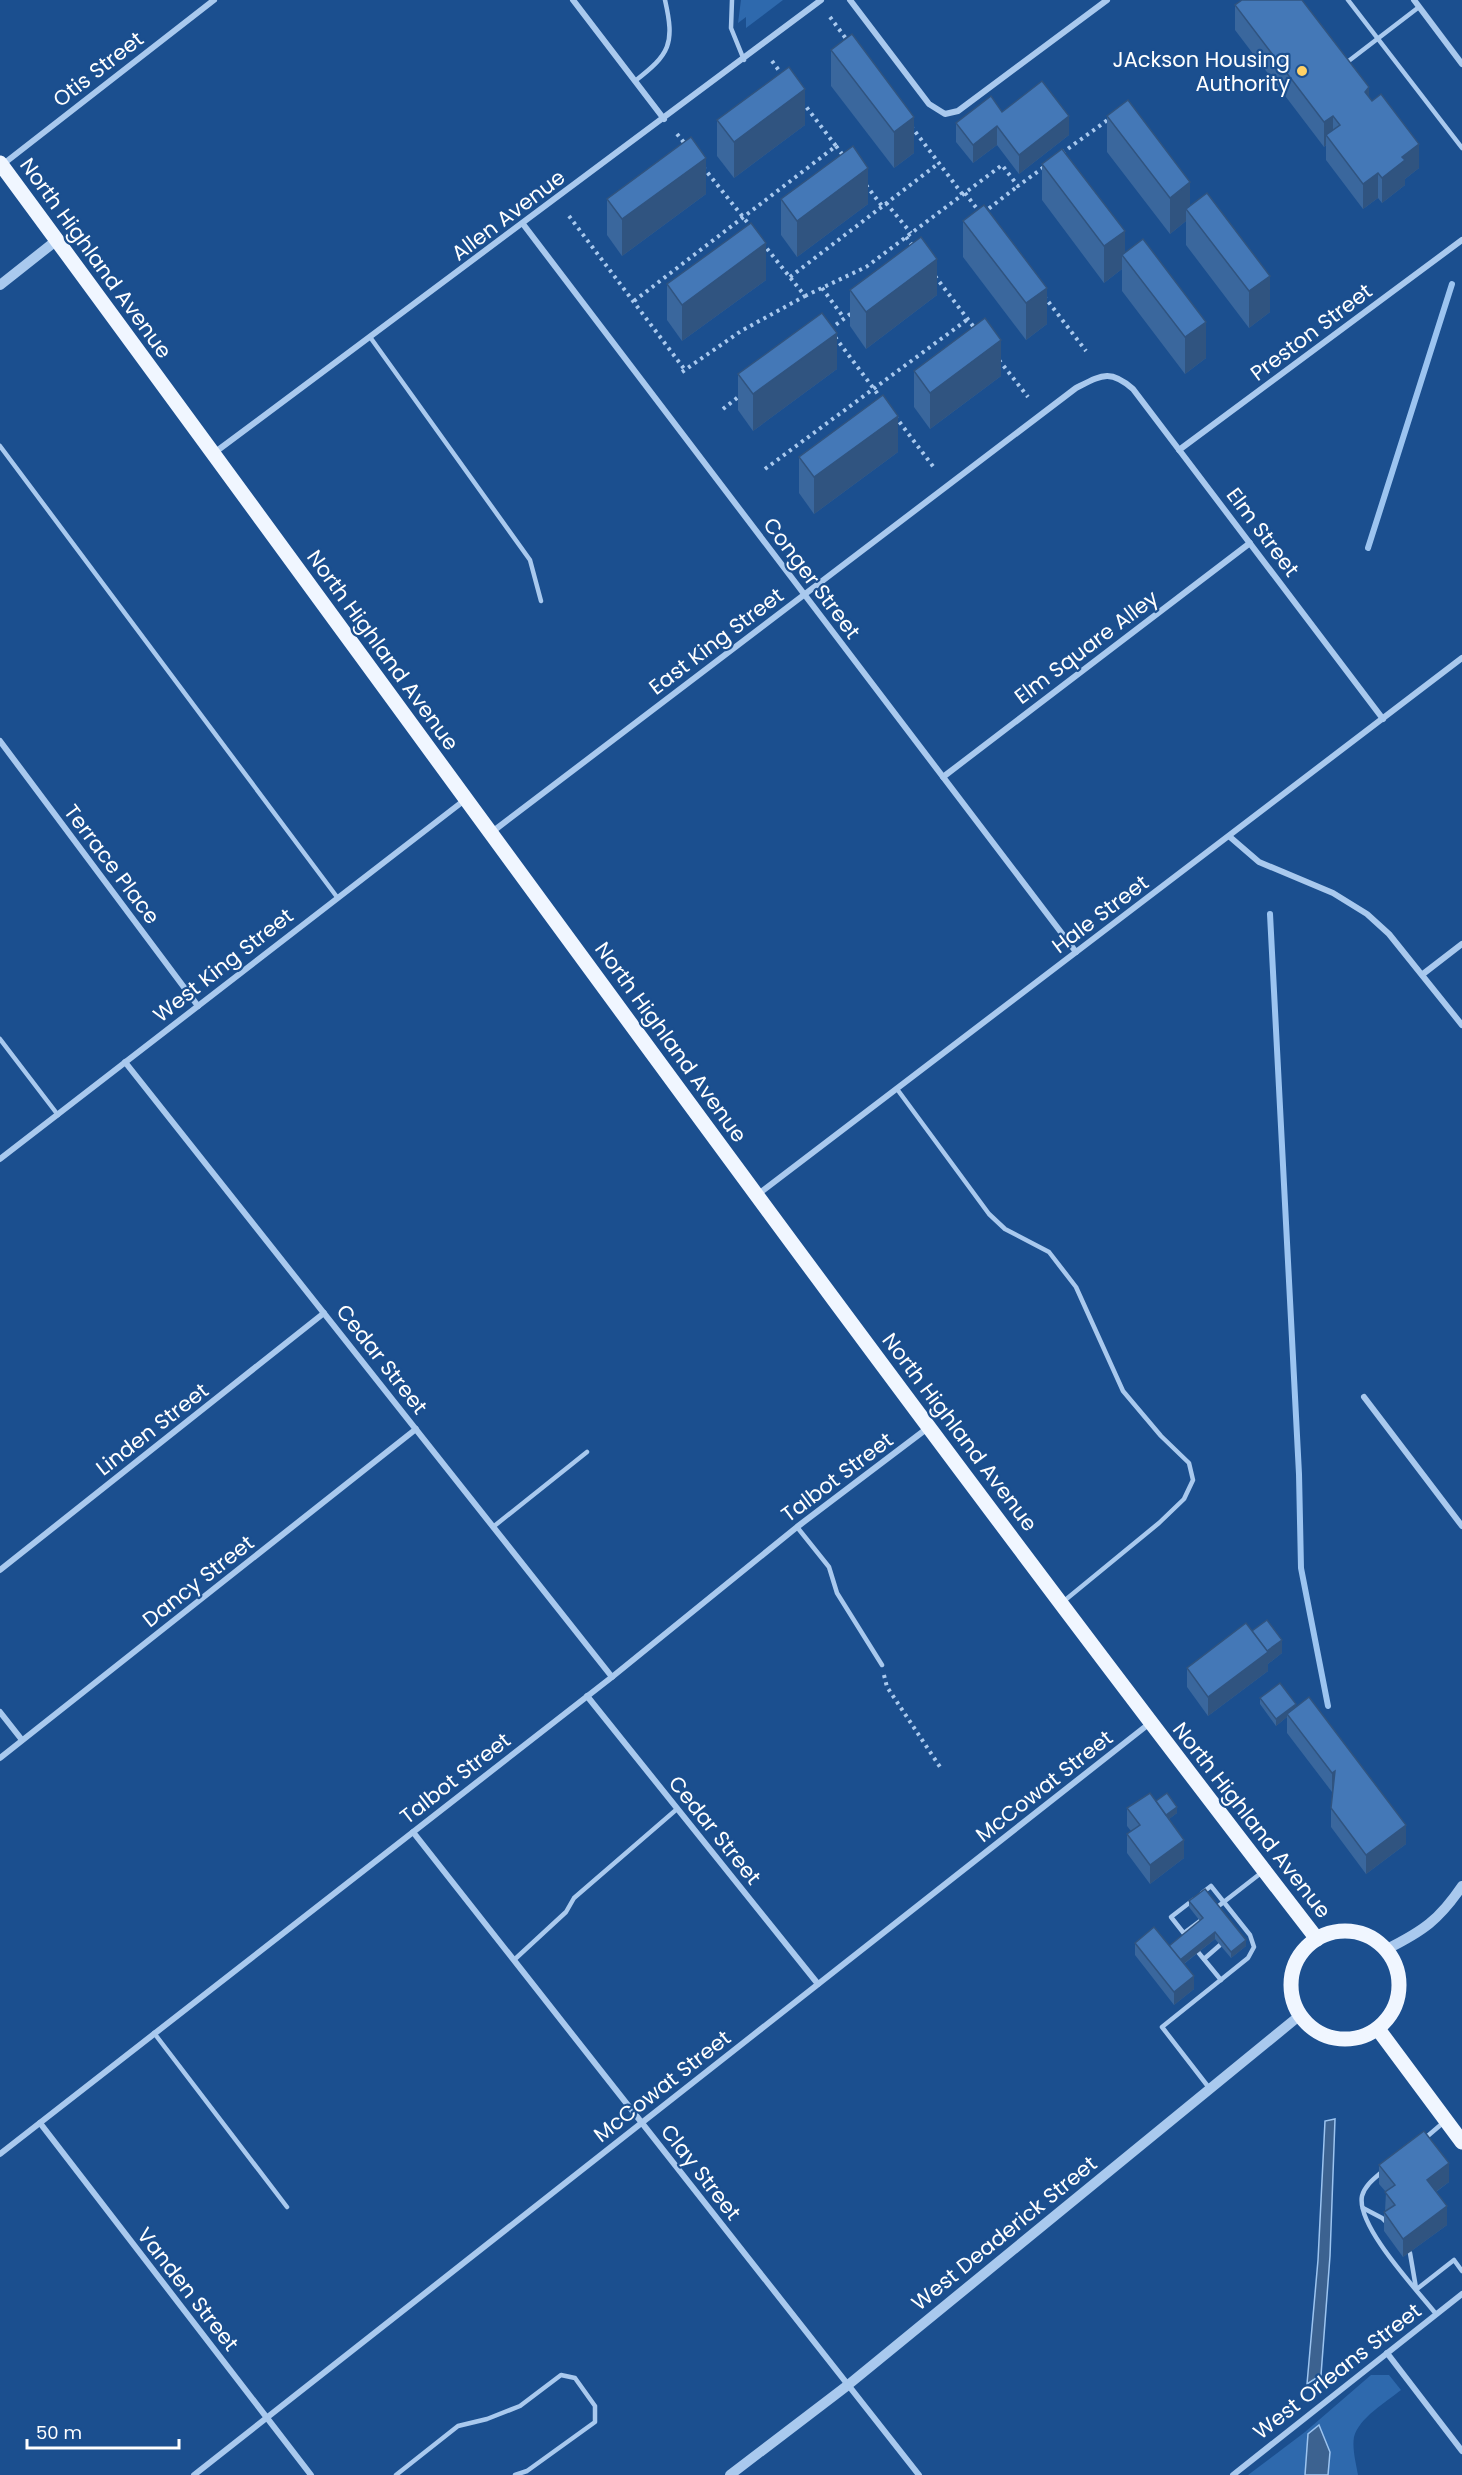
<svg xmlns="http://www.w3.org/2000/svg" width="1462" height="2475" font-family="Poppins,sans-serif">
<rect width="100%" height="100%" fill="#1b4f8f"/>
<!-- green -->
<g fill="#2e69ad">
<path d="M741,0H783L746,28V17L738,23Z"/>
<path d="M1371,2375H1389L1401,2390C1386,2402 1359,2418 1354,2437C1352,2449 1356,2463 1358,2475H1248L1305,2432Z"/>
</g>
<!-- water -->
<g fill="#3c6290" stroke="#9cc4f0" stroke-width="1.5">
<path d="M1335,2119L1330,2256L1321,2375L1307,2384L1318,2260L1325,2121Z"/>
<path d="M1319,2425L1330,2452L1328,2475H1305L1308,2434Z"/>
</g>
<g fill="none" stroke-linecap="round" stroke-linejoin="round">
<!-- stream -->
<g stroke="#9cc4f0" stroke-width="6">
<path d="M1368,548L1452,284"/>
<path d="M1270,914L1299,1474L1301,1568L1328,1706"/>
</g>
<!-- path -->
<g stroke="#a9c9ee" stroke-width="4" stroke-dasharray="3 4.5" stroke-linecap="butt">
<path d="M830,17L847,40"/>
<path d="M772,61L783,76"/>
<path d="M911,126L963,195"/>
<path d="M677,134L686,145"/>
<path d="M836,146L845,158"/>
<path d="M1062,153L1109,119"/>
<path d="M703,167L751,227"/>
<path d="M866,185L882,206"/>
<path d="M965,193L981,214"/>
<path d="M886,203L911,233"/>
<path d="M983,213L1018,186"/>
<path d="M569,216L685,370"/>
<path d="M906,237L915,249"/>
<path d="M935,276L976,330"/>
<path d="M790,277L939,163"/>
<path d="M822,288L844,318"/>
<path d="M805,296L866,267L1002,165L1018,186L1044,167"/>
<path d="M1044,296L1086,351"/>
<path d="M634,301L836,146L804,104"/>
<path d="M830,329L853,312"/>
<path d="M835,337L883,401"/>
<path d="M999,360L1028,397"/>
<path d="M682,372L741,331L805,296L764,245"/>
<path d="M723,409L742,394"/>
<path d="M895,416L935,469"/>
<path d="M765,469L968,319"/>
<path d="M884,1675L887,1687L940,1767"/>
</g>
<!-- service -->
<g stroke="#a9c9ee" stroke-width="4.5">
<path d="M732,0L731,28L744,60"/>
<path d="M1348,0L1462,148"/>
<path d="M1346,63L1419,7"/>
<path d="M635,81C670,54 675,44 665,0"/>
<path d="M370,337L530,560L541,601"/>
<path d="M0,446L337,897"/>
<path d="M0,1039L58,1115"/>
<path d="M897,1089L989,1214L1005,1229L1049,1252L1076,1287L1123,1391L1161,1436L1189,1463L1193,1480L1184,1499L1159,1523L1064,1601"/>
<path d="M493,1527L587,1452"/>
<path d="M797,1527L829,1567L837,1593L882,1665"/>
<path d="M1202,1893L1211,1886L1250,1935L1254,1947L1248,1958L1162,2027L1210,2089"/>
<path d="M1216,1908L1261,1873"/>
<path d="M1184,1933L1200,1921"/>
<path d="M1186,1936L1171,1917L1193,1900"/>
<path d="M1198,1952L1221,1980"/>
<path d="M1204,1959L1220,1945"/>
<path d="M514,1960L566,1912L574,1898L677,1809"/>
<path d="M154,2033L287,2207"/>
<path d="M1423,2140L1444,2122"/>
<path d="M1383,2171C1375,2178 1365,2185 1362,2196C1356,2226 1418,2291 1436,2314"/>
<path d="M1363,2208L1382,2218L1386,2222"/>
<path d="M1410,2253L1416,2288"/>
<path d="M1417,2289L1454,2260L1462,2271"/>
<path d="M396,2475L458,2426L487,2419L520,2406L561,2375L575,2378L595,2406V2422L527,2471L515,2475"/>
</g>
<!-- minor -->
<g stroke="#a9c9ee" stroke-width="6">
<path d="M573,0L664,119"/>
<path d="M850,0L929,104L945,114L958,111L1107,0"/>
<path d="M1414,0L1462,64"/>
<path d="M2,165L214,0"/>
<path d="M523,224L1076,952"/>
<path d="M1179,450L1462,240"/>
<path d="M214,453L821,0"/>
<path d="M0,741L198,1006"/>
<path d="M943,777L1250,543"/>
<path d="M492,832L1076,388C1102,375 1110,369 1133,389L1383,719"/>
<path d="M1230,837L1259,862L1333,893L1367,914L1389,934L1462,1025"/>
<path d="M1423,974L1462,944"/>
<path d="M125,1062L612,1677"/>
<path d="M0,1159L466,799"/>
<path d="M757,1195L1462,658"/>
<path d="M1364,1397L1462,1526"/>
<path d="M0,1570L324,1313"/>
<path d="M587,1696L818,1984"/>
<path d="M0,1712L22,1740"/>
<path d="M0,1758L416,1429"/>
<path d="M413,1832L919,2475"/>
<path d="M40,2123L311,2475"/>
<path d="M0,2154L612,1677L797,1527L929,1427"/>
<path d="M1387,2353L1462,2451"/>
<path d="M194,2475L1150,1723"/>
<path d="M1233,2475L1462,2294"/>
</g>
<!-- tertiary -->
<g stroke="#a9c9ee" stroke-width="10">
<path d="M0,285L57,240"/>
<path d="M1387,1949C1423,1931 1439,1920 1462,1886"/>
<path d="M730,2475L848,2385L1299,2016"/>
</g>
<!-- primary -->
<g stroke="#f0f6ff" stroke-width="15">
<path d="M0,163C437,756 866,1356 1317,1939"/>
<circle cx="1345" cy="1985" r="54"/>
<path d="M1378,2029L1462,2142"/>
</g>
</g>
<!-- wall -->
<g fill="#3a679d">
<path d="M1235,5L1369,97L1419,168L1405,179V185L1382,203L1378,198L1363,209L1326,160V145L1324,147L1235,30Z"/>
<path d="M831,50L914,153L894,168L831,86Z"/>
<path d="M1002,112L1069,135L1019,174L997,145L973,163L956,142V123Z"/>
<path d="M1107,116L1190,206L1270,312L1249,328L1186,245V221L1170,234L1107,152Z"/>
<path d="M717,120L805,125L734,178L717,156Z"/>
<path d="M1042,164L1125,253L1206,358L1185,374L1122,291V269L1104,283L1042,200Z"/>
<path d="M706,194L622,256L607,235V199Z"/>
<path d="M781,199L868,204L797,257L781,235Z"/>
<path d="M963,221L1047,324L1026,340L963,257Z"/>
<path d="M766,280L682,341L667,320V284Z"/>
<path d="M850,290L937,295L866,349L850,326Z"/>
<path d="M837,369L753,431L738,410V374Z"/>
<path d="M914,371L1001,376L930,429L914,407Z"/>
<path d="M898,452L814,514L799,493V457Z"/>
<path d="M1252,1631L1282,1653L1268,1664V1671L1208,1716L1187,1687V1668Z"/>
<path d="M1260,1698L1296,1707L1406,1844L1366,1874L1331,1827V1808L1333,1791L1332,1792L1287,1733V1717L1276,1726L1260,1704Z"/>
<path d="M1156,1801L1177,1813L1169,1819L1184,1858L1150,1884L1127,1853V1834L1131,1831L1127,1826V1808Z"/>
<path d="M1189,1901L1246,1946L1231,1958L1215,1939L1184,1964L1194,1989L1174,2005L1135,1955V1943L1169,1946L1200,1921L1189,1907Z"/>
<path d="M1379,2165L1449,2182L1436,2192L1447,2225L1403,2257L1384,2231V2212L1385,2211L1386,2192L1379,2184Z"/>
</g>
<!-- shaded-wall -->
<g fill="#305480">
<path d="M1369,87V112L1365,92Z"/>
<path d="M805,89V125L734,178V142Z"/>
<path d="M1069,116V135L1019,174V155Z"/>
<path d="M1333,116V140L1326,135V145L1324,147V122Z"/>
<path d="M914,117V153L894,168V132Z"/>
<path d="M997,126V145L973,163V145Z"/>
<path d="M1419,144V168L1405,179V185L1382,203V178L1402,157Z"/>
<path d="M706,158V194L622,256V219Z"/>
<path d="M868,168V204L797,257V221Z"/>
<path d="M1378,173V198L1363,209V184Z"/>
<path d="M1190,182V214L1186,209V221L1170,234V198Z"/>
<path d="M1125,231V258L1122,255V269L1104,283V246Z"/>
<path d="M766,243V280L682,341V305Z"/>
<path d="M937,259V295L866,349V312Z"/>
<path d="M1270,276V312L1249,328V291Z"/>
<path d="M1047,288V324L1026,340V303Z"/>
<path d="M1206,322V358L1185,374V337Z"/>
<path d="M837,333V369L753,431V394Z"/>
<path d="M1001,340V376L930,429V393Z"/>
<path d="M898,416V452L814,514V477Z"/>
<path d="M1282,1640V1653L1268,1664V1671L1208,1716V1697Z"/>
<path d="M1296,1704V1711L1287,1714V1717L1276,1726V1719Z"/>
<path d="M1335,1771V1790L1332,1792V1773Z"/>
<path d="M1177,1807V1813L1160,1826V1819Z"/>
<path d="M1406,1825V1844L1366,1874V1855Z"/>
<path d="M1184,1840V1858L1150,1884V1865Z"/>
<path d="M1215,1932V1939L1177,1969V1963Z"/>
<path d="M1246,1940V1946L1231,1958V1952Z"/>
<path d="M1194,1976V1989L1174,2005V1992Z"/>
<path d="M1449,2163V2182L1427,2198V2180Z"/>
<path d="M1447,2206V2225L1403,2257V2239Z"/>
</g>
<!-- building -->
<g fill="#4478b7" stroke="#305480" stroke-width="1.5">
<path d="M1242,0H1302L1369,87L1365,92L1372,101L1381,94L1419,144L1402,157L1405,160L1382,178L1378,173L1363,184L1326,135L1340,125L1333,116L1324,122L1235,5Z"/>
<path d="M852,34L914,117L894,132L831,50Z"/>
<path d="M789,67L805,89L734,142L717,120Z"/>
<path d="M1042,81L1069,116L1019,155L997,126L973,145L956,123L991,96L1002,112Z"/>
<path d="M1128,100L1190,182L1170,198L1107,116Z"/>
<path d="M691,137L706,158L622,219L607,199Z"/>
<path d="M853,146L868,168L797,221L781,199Z"/>
<path d="M1062,149L1125,231L1104,246L1042,164Z"/>
<path d="M1207,193L1270,276L1249,291L1186,209Z"/>
<path d="M984,205L1047,288L1026,303L963,221Z"/>
<path d="M751,223L766,243L682,305L667,284Z"/>
<path d="M921,237L937,259L866,312L850,290Z"/>
<path d="M1143,239L1206,322L1185,337L1122,255Z"/>
<path d="M822,313L837,333L753,394L738,374Z"/>
<path d="M985,318L1001,340L930,393L914,371Z"/>
<path d="M883,395L898,416L814,477L799,457Z"/>
<path d="M1267,1620L1282,1640L1267,1651L1252,1631Z"/>
<path d="M1246,1623L1268,1652L1208,1697L1187,1668Z"/>
<path d="M1280,1683L1296,1704L1276,1719L1260,1698Z"/>
<path d="M1309,1697L1406,1825L1366,1855L1331,1808L1335,1771L1332,1773L1287,1714Z"/>
<path d="M1150,1793L1184,1840L1150,1865L1127,1834L1140,1825L1127,1808Z"/>
<path d="M1167,1793L1177,1807L1166,1815L1156,1801Z"/>
<path d="M1205,1889L1246,1940L1231,1952L1215,1932L1180,1960L1169,1946L1203,1918L1189,1901Z"/>
<path d="M1154,1927L1194,1976L1174,1992L1135,1943Z"/>
<path d="M1424,2131L1449,2163L1427,2180L1447,2206L1403,2239L1384,2212L1395,2205L1385,2192L1395,2185L1379,2165Z"/>
</g>
<!-- markers -->
<circle fill="#ffd166" stroke="#1b4f8f" stroke-width="2" cx="1302" cy="71" r="6"/>
<g text-anchor="middle" dominant-baseline="central" stroke-width="4.5" stroke-linejoin="round" paint-order="stroke">
<!-- poi labels -->
<g font-size="21" fill="#fff" stroke="#1b4f8f" text-anchor="end">
<text x="1290" y="59">JAckson Housing<tspan x="1290" dy="24">Authority</tspan></text>
</g>
<!-- street labels -->
<g font-size="21" fill="#fff" stroke="#1b4f8f">
<text transform="translate(98 69) rotate(-38)">Otis Street</text>
<text transform="translate(508 215) rotate(-37)">Allen Avenue</text>
<text transform="translate(96 258) rotate(54)">North Highland Avenue</text>
<text transform="translate(1311 332) rotate(-37)">Preston Street</text>
<text transform="translate(1263 532) rotate(53)">Elm Street</text>
<text transform="translate(812 578) rotate(53)">Conger Street</text>
<text transform="translate(716 641) rotate(-37)">East King Street</text>
<text transform="translate(1086 647) rotate(-37)">Elm Square Alley</text>
<text transform="translate(383 650) rotate(54)">North Highland Avenue</text>
<text transform="translate(112 864) rotate(53)">Terrace Place</text>
<text transform="translate(1100 914) rotate(-37)">Hale Street</text>
<text transform="translate(223 965) rotate(-38)">West King Street</text>
<text transform="translate(671 1042) rotate(54)">North Highland Avenue</text>
<text transform="translate(382 1359) rotate(52)">Cedar Street</text>
<text transform="translate(152 1429) rotate(-38)">Linden Street</text>
<text transform="translate(960 1432) rotate(53)">North Highland Avenue</text>
<text transform="translate(837 1477) rotate(-37)">Talbot Street</text>
<text transform="translate(198 1581) rotate(-38)">Dancy Street</text>
<text transform="translate(455 1778) rotate(-38)">Talbot Street</text>
<text transform="translate(1044 1786) rotate(-38)">McCowat Street</text>
<text transform="translate(1252 1820) rotate(52)">North Highland Avenue</text>
<text transform="translate(715 1830) rotate(51)">Cedar Street</text>
<text transform="translate(662 2086) rotate(-38)">McCowat Street</text>
<text transform="translate(701 2172) rotate(52)">Clay Street</text>
<text transform="translate(1004 2233) rotate(-39)">West Deaderick Street</text>
<text transform="translate(188 2289) rotate(52)">Vanden Street</text>
<text transform="translate(1337 2371) rotate(-38)">West Orleans Street</text>
</g>
</g>
<!-- scale -->
<path d="M27 2439v9h152v-9" fill="none" stroke="#ffffff" stroke-width="3"/>
<text x="36" y="2439" font-size="18" fill="#ffffff" stroke="#1b4f8f" stroke-width="4.5" paint-order="stroke">50 m</text>
</svg>
